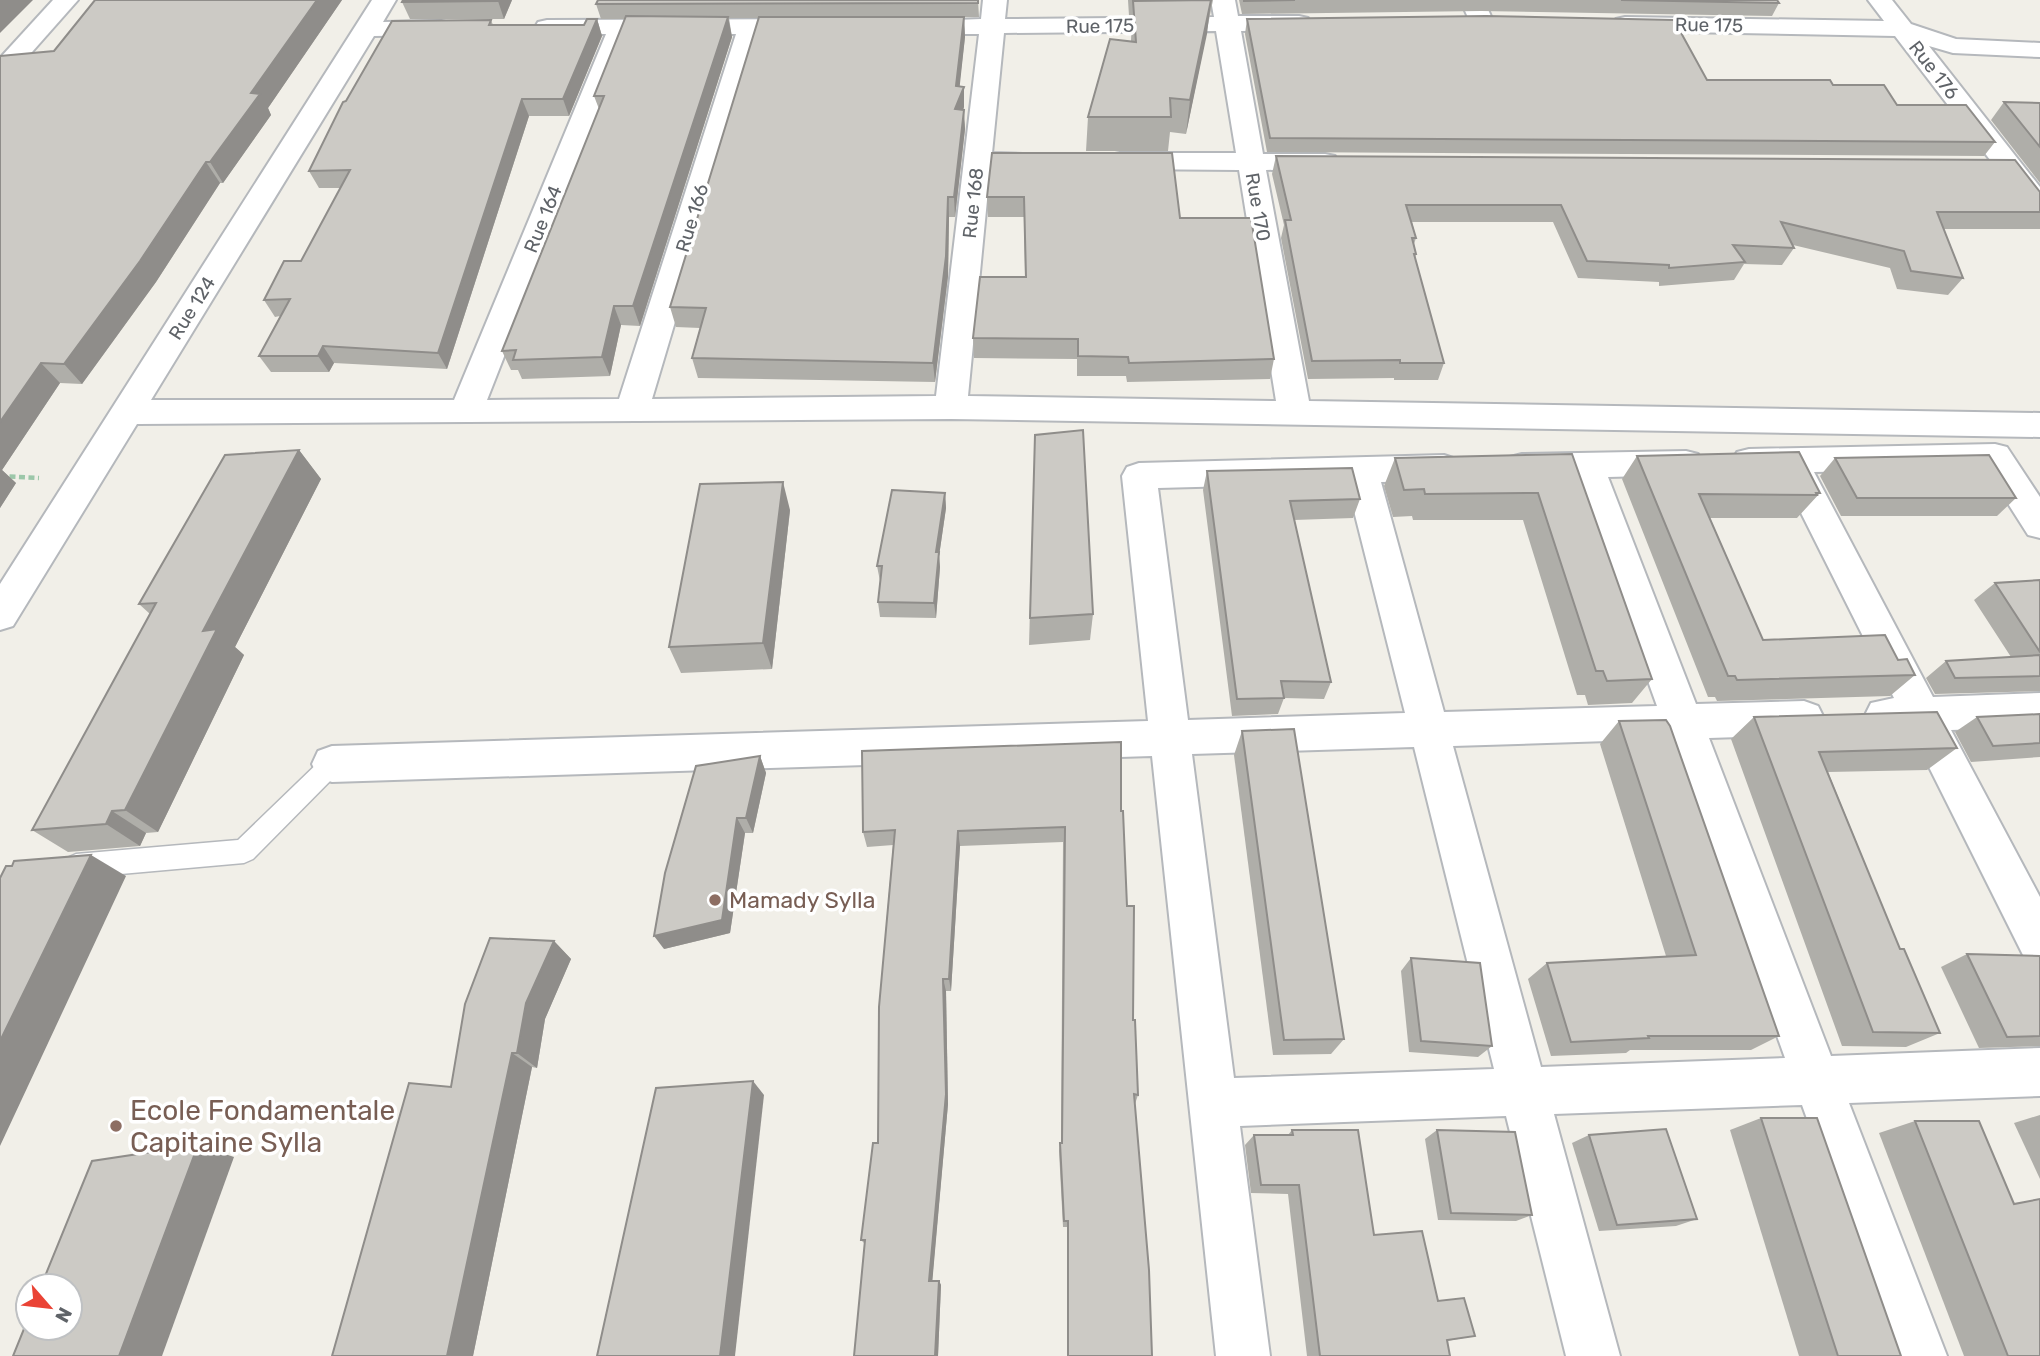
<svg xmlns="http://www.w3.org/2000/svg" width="2040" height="1356" font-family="Rubik,sans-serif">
<rect width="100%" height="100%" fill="#f1efe8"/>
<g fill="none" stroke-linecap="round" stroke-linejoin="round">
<defs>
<path id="lane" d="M332,754L340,757L344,764L340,771L253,859L244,863L76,878L67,874L63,866L67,858L76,854L238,840L324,757Z"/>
<g id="street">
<path d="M53,0H78L9,78L0,81V58Z"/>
<path d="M372,0H396L383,22L441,21L450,23L453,28L450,33L441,35L374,36L151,400H454L606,34H547L538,32L535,27L538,22L547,20L809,19L818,21L821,26L818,31L761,33L652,399L936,396L979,34H911L902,32L899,27L902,22L981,19L983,0H1007L1005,19L1214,17L1211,0H1235L1238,16H1299L1308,18L1311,23L1308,28L1299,30L1241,31L1263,154H1325L1335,156L1339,162L1335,168L1266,170L1309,401L2040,413V437L951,419L137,424L13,626L0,630V584ZM1216,31L1236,153H1120L1110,155L1106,161L1110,167L1120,169L1239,170L1276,401L968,396L990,169L1052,167L1056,161L1052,155L992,153L1004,33ZM630,34H736L619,399L487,400Z"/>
<path d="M1460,0H1484L1493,21L1490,26L1481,28L1472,26Z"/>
<path d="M1868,0H1892L1911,24L1956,39L2040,43V57L1953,53L1929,46L2040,187V215L2030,212L1895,36L1625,31L1616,29L1613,24L1616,19L1625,17L1884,21Z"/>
<path d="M1995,444L2007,447L2040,497V538L2028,535L1986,469L1814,472L1933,697L2040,693V727L1951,730L2040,897V963L2024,957L1911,731L1885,732L1871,727L1865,715L1871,703L1894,698L1781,473H1749L1737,470L1732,461L1737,452L1749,449Z"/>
<path d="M1686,451L1698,454L1703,463L1698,472L1686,475L1608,477L1696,704L1804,701L1818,706L1824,718L1818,730L1804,735L1709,738L1831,1056L2040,1048V1096L1849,1103L1947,1356H1893L1802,1105L1554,1114L1620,1356H1566L1506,1116L1240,1126L1270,1356H1216L1152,756L332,782L318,777L312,764L318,751L332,746L1148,721L1122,476L1127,467L1139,463L1444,455L1456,459L1461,468L1456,477L1444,481L1381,482L1444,712L1657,706L1575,478H1522L1510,475L1505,466L1510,457L1522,454ZM1347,483L1405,713L1188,720L1158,488ZM1670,739L1785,1058L1541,1067L1453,746ZM1414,747L1494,1069L1234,1078L1192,754Z"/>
</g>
</defs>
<!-- lane casing -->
<use href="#lane" stroke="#b5b8bc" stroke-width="3"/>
<!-- street casing -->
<use href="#street" stroke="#b5b8bc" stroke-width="4"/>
<!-- path -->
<path stroke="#9cc7a9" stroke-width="4.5" stroke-dasharray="6 3.5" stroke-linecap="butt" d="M0,476L39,478"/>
<!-- lane -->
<use href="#lane" fill="#fff" fill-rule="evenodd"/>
<!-- street -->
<use href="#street" fill="#fff" fill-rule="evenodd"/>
</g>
<!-- wall -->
<g fill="#afaea9">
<path d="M95,0H342L268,108L271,115L223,183H220L156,282L82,384L60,383L2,470L16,483L0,508V56L54,51Z"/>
<path d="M512,0L504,19H410L402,2Z"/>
<path d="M978,0L979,17H964L965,37L959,87H964V107L963,110L965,129L955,217H949L948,276L935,382L698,378L692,358L700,328L676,327L670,307L759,18H729L732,37L640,326L621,325L610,376L522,379L518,370H511L502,351L599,109L594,96L625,19H601L596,4Z"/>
<path d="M1128,0H1213L1186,134L1170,132L1168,151H1086L1088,117L1131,41L1132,16H1129Z"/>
<path d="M1239,0H1777L1779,3L1772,16L1481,11L1242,14Z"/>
<path d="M597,19L602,36L569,116H529L447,369L334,363L329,372H271L259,356L280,316L275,317L264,300L301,261L340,188H319L309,171L346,101L491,20L493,25H584Z"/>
<path d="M1247,19L1707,80L1833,85L1897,105L1995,142L1984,156L1267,152L1245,34Z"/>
<path d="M2004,102L2040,103V183L1991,120Z"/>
<path d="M992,153L1180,218L1274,359L1270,379L1127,382L1126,376H1077V359L974,358L973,338L1025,277L1024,217H988L987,197Z"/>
<path d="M1276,156L2040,192V229H1944L1963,278L1948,295L1897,289L1890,268L1793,245L1794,248L1782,265L1744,264L1734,280L1659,286V282L1578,278L1553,222H1412L1416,238L1414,244L1416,254L1415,258L1444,363L1438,380H1394V378L1308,379L1281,238L1284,225L1272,174Z"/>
<path d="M1035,435L1093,614L1090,640L1029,645Z"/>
<path d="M299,450L321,479L235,647L244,655L158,832L146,833L140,846L68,852L32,830L150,614L139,604Z"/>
<path d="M1572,454L1652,679L1632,703L1588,705L1585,695H1577L1523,520H1413L1412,516L1393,517L1384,486L1395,458Z"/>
<path d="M1637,456L1820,493L1797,518H1710L1763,640L1898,660L1915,675L1890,696L1717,701L1715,697H1708L1622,479Z"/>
<path d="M1835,458L2016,498L1997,516H1841L1820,476Z"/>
<path d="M1207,471L1360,499L1353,518L1294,520L1331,682L1324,699L1284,698L1278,714L1232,716L1203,490Z"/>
<path d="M945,493L946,508L939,556L940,567L936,618L880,617L878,602L880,581L877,566Z"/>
<path d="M790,510L772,669L681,673L669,647Z"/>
<path d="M2040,580V691L1935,694L1926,678L1946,661L2011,657L1974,600L1995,583Z"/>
<path d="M2040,714V757L1971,762L1955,732L1977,717Z"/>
<path d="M1754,717L1957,748L1927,770L1828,772L1900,949L1940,1033L1906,1047L1842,1046L1731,739Z"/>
<path d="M1619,721L1779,1036L1751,1050H1630L1626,1053L1551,1056L1528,979L1547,963L1666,956L1600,744Z"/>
<path d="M1242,731L1344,1039L1331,1054L1273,1055L1234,755Z"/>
<path d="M1121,742V811H1123L1127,906H1134L1133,1020H1135L1138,1095L1135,1104L1149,1270L1152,1356H1067V1227H1063L1059,1151L1060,1143H1061L1063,842L960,846L951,991H946L948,1104L932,1281H939L941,1285L938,1356H854L865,1244L861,1240L873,1143H878L879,1007L893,845L867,847L863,832L862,751Z"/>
<path d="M760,756L766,773L753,833H745L730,933L664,949Z"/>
<path d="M554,941L571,959L545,1019L537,1068L532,1067L473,1356H332L451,1087Z"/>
<path d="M1967,954L2040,956V1046L1979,1048L1941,967Z"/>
<path d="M1411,958L1492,1046L1478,1057L1409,1052L1401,971Z"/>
<path d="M2040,1115V1179L2014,1123Z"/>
<path d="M1761,1118L1901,1356H1799L1730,1130Z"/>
<path d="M1915,1121L2040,1356H1964L1879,1133Z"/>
<path d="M1292,1130L1374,1235L1438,1301L1475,1336L1447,1341L1450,1356H1307L1288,1194L1251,1193L1245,1145L1254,1135H1288Z"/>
<path d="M1437,1130L1532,1215L1516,1221L1438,1220L1425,1139Z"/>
<path d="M1589,1135L1697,1219L1676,1226L1599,1231L1572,1143Z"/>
</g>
<!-- shaded-wall -->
<g fill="#8f8d8a">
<path d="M0,0H33L0,33Z"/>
<path d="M317,0H342L268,108L271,115L223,183L210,162L251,93Z"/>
<path d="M499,0H512L504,19L498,1Z"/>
<path d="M1211,0L1207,34L1186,134L1190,100Z"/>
<path d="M728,17L732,37L640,326L633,306Z"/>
<path d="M964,17L965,37L958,102L964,87V107L956,129L955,109L956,86Z"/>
<path d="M597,19L602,36L569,116L563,99Z"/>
<path d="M522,99L529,116L447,369L438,353Z"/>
<path d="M964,110L965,129L955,217L954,197Z"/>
<path d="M206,162L220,183L156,282L82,384L64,364Z"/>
<path d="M948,197L949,217L948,276L935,382L933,363Z"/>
<path d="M614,306L621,325L610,376L602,357Z"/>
<path d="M323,346L334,363L329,372L318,356Z"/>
<path d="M41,363L60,383L2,470L16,483L0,508V422Z"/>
<path d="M299,450L321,479L235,647L244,655L158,832L125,810L203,631Z"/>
<path d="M783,482L790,510L772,669L763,643Z"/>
<path d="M945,493L946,508L939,556L940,567L936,618L934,603L936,552Z"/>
<path d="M760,756L766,773L753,833L746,818Z"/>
<path d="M112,811L146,833L140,846L106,824Z"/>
<path d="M737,818L745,833L730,933L664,949L654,936Z"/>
<path d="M958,831L960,846L951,991L949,979Z"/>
<path d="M91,855L126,876L0,1146V1041Z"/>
<path d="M554,941L571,959L545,1019L537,1068L517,1053L526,1003Z"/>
<path d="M943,979L946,991L948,1104L932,1285L929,1281Z"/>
<path d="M512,1053L532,1067L473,1356H447Z"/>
<path d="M753,1081L764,1095L735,1356H720Z"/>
<path d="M198,1145L234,1157L162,1356H119Z"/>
<path d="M939,1281L941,1285L938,1356H935Z"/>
</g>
<!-- building -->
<g fill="#cccac5" stroke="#8f8d8a" stroke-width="2">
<path d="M95,0H317L251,93L260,94L210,162H206L140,261L64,364L41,363L0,422V56L54,51Z"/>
<path d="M403,0H499L498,1L402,2Z"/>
<path d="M598,0H978V3L596,4Z"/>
<path d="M1211,0L1190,100L1170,98L1171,117H1088L1110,39L1136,42L1133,1Z"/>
<path d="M1244,0H1295L1244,1Z"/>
<path d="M1621,0H1777L1779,3Z"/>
<path d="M626,16L728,17L633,306H614L602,357L513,360L516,350L502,351L604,96H594Z"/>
<path d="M1486,16L1674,20L1707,80H1830L1833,85H1884L1897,105H1966L1995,142L1270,138L1247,19Z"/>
<path d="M759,17H964L956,86L964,87L955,109L964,110L954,197H948L946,256L933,363L692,358L706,308L670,307Z"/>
<path d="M587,19H597L563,99H522L438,353L323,346L318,356H259L290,299L264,300L284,261H301L350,170L309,171L343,102L346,101L392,21L491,20L489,25H584Z"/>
<path d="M2004,102L2040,103V147Z"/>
<path d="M992,153H1172L1180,218H1251L1274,359L1129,363L1128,357L1078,356V339L973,338L980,277H1026L1024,197H987Z"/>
<path d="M1276,156L2015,160L2040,192V212H1937L1963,278L1911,271L1904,251L1781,222L1794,248L1733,245L1745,262L1669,268V265L1587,261L1561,205H1406L1416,238H1412L1416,254H1414L1444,363H1400V360L1312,361L1285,220H1291Z"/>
<path d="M1083,430L1093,614L1030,618L1035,435Z"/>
<path d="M299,450L203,631L217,629L125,810L112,811L106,824L32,830L156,603L139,604L225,455Z"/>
<path d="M1799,452L1820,493H1816L1817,495L1699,494L1763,640L1885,635L1898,660L1907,659L1915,675L1737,680L1735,676H1728L1637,456Z"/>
<path d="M1572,454L1652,679L1607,681L1603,671H1596L1538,493L1425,494L1424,489L1404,490L1395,458Z"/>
<path d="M1989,455L2016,498H1857L1835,458Z"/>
<path d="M1352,468L1360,499L1290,501L1331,682L1281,681L1284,698L1237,699L1207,471Z"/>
<path d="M783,482L763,643L669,647L700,484Z"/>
<path d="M892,490L945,493L936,552H939L934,603L878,602L882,566H877Z"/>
<path d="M2040,580V652L1995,583Z"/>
<path d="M2040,655V676L1955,678L1946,661Z"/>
<path d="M1937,712L1957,748L1819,752L1900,949H1904L1940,1033L1873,1032L1754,717Z"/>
<path d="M2040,714V743L1993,746L1977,717Z"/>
<path d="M1666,720L1670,726L1779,1036H1648L1649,1038L1571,1042L1547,963L1696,955L1619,721Z"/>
<path d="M1294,729L1344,1039L1284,1040L1242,731Z"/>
<path d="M1121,742V811H1123L1127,906H1134L1133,1020H1135L1138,1095L1134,1094L1149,1270L1152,1356H1068V1221H1064L1060,1143H1062L1065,827L958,831L949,979H943L946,1094L929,1281H939L935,1356H854L865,1240H861L873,1143H878L879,1007L895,830L863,832L862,751Z"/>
<path d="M760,756L746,818H737L722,920L654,936L665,873L696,766Z"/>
<path d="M91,855L0,1041V878L6,866H12L14,861Z"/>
<path d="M490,938L554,941L526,1003L517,1053H512L447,1356H332L409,1083L451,1087L465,1004Z"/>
<path d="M1967,954L2040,956V1036L2007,1037Z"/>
<path d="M1411,958L1480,963L1492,1046L1421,1041Z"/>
<path d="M753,1081L720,1356H597L656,1088Z"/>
<path d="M1761,1118H1817L1901,1356H1838Z"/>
<path d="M1915,1121H1979L2014,1204L2040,1199V1356H2008Z"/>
<path d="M1666,1129L1697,1219L1617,1225L1589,1135Z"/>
<path d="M1292,1130H1358L1374,1235L1422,1231L1438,1301L1464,1298L1475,1336L1447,1340L1450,1356H1320L1299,1185H1261L1254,1135H1293Z"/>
<path d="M1437,1130L1515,1132L1532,1215L1451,1213Z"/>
<path d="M198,1145L119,1356H13L28,1319V1328H70V1286H41L92,1161Z"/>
</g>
<!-- markers -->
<g fill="#8d6e63" stroke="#fff" stroke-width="2.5">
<circle cx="715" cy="900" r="7"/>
<circle cx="116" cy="1126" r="7"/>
</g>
<g text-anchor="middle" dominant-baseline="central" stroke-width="7" stroke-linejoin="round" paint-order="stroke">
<!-- far-street labels -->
<g font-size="19" fill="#5f6368" stroke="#fff">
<text transform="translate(1709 25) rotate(1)">Rue 175</text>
<text transform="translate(1100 26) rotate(-1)">Rue 175</text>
<text transform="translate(1934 70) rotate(52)">Rue 176</text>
<text transform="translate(973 203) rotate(-84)">Rue 168</text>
<text transform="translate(1258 207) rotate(80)">Rue 170</text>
<text transform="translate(692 218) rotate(-73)">Rue 166</text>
<text transform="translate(543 219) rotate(-68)">Rue 164</text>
<text transform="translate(192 308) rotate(-58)">Rue 124</text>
</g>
<!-- education labels -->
<g font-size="23" fill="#785e54" stroke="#fff" text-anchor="start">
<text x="729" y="900">Mamady Sylla</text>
</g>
<!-- near-education labels -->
<g font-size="28" fill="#785e54" stroke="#fff" text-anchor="start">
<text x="130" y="1110">Ecole Fondamentale<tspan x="130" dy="32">Capitaine Sylla</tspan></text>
</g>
</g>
<!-- north arrow -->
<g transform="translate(49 1307) rotate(118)"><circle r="33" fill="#ffffff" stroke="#bfc1c3" stroke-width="2"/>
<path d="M0-5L12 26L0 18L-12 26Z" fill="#ea4335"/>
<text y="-10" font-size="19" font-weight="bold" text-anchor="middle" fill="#5f6368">N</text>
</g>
</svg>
